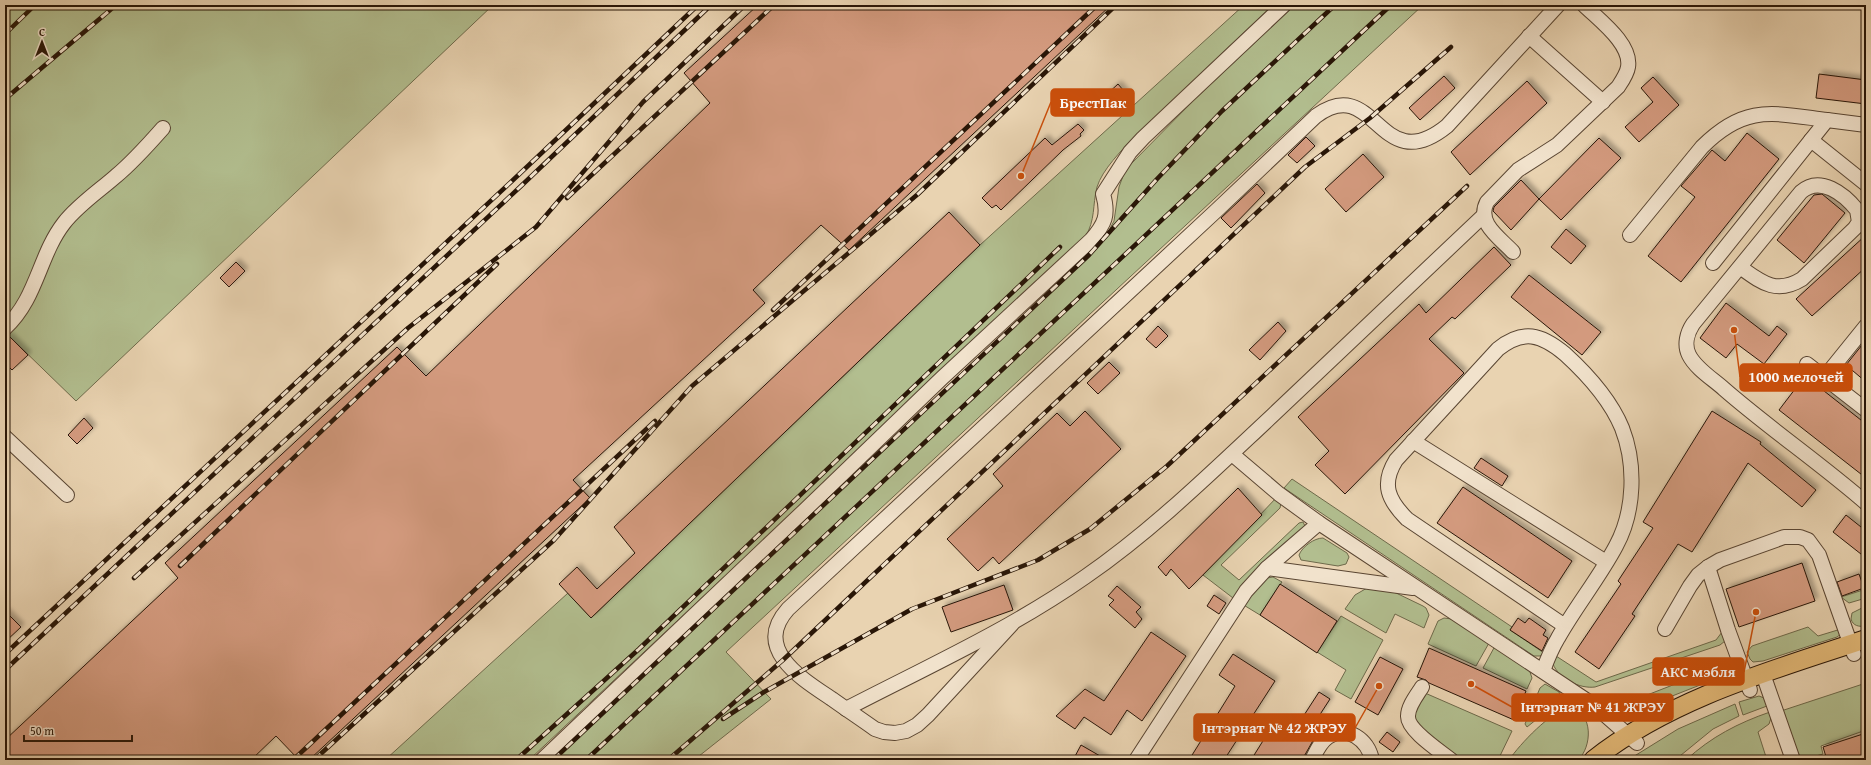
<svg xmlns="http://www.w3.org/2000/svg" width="1871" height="765" font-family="'Gentium Book Plus',serif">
<defs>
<filter id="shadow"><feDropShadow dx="3.5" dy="-3.5" stdDeviation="2" flood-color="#0004"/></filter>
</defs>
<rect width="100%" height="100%" fill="#e9d3b1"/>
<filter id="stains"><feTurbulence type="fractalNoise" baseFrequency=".005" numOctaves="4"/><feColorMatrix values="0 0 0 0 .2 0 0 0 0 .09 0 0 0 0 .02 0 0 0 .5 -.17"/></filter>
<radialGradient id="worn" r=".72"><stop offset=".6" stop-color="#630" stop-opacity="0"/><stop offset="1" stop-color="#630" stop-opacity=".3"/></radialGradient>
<!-- green -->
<g fill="#b2be8f" stroke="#6e6a4b">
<path d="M5,5H493L76,401L10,337L5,342Z"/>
<path d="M1244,5H1273L1134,137C1122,150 1102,170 1097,187C1092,207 1096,218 1085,238L529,760H385L568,593L591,618L980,245Z"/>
<path d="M1295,5H1423L726,652L771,699L694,760H553L1089,255L1107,234L1114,221L1119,187L1123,176L1129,166L1194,100Z"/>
<path d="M1292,479L1512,627L1510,630L1544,653L1540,656H1534L1284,488Z"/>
<path d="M1277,497L1281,503L1280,508L1221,565L1239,580L1299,523L1303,522L1305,526L1251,575L1233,598L1203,575Z"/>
<path d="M1323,538L1347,553L1349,557L1346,564L1338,566L1301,560L1299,555C1302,547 1314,538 1323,538Z"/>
<path d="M1273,577L1282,582L1260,615L1242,604L1267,578Z"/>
<path d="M1367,588L1394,592L1423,606L1426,608L1429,615L1424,628L1395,614L1386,633L1345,609L1355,595Z"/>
<path d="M1866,589V598L1849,603L1841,597Z"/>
<path d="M1866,606V626C1859,627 1853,626 1851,619L1852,613Z"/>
<path d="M1341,616L1383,640L1351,699L1335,690L1346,670L1317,652Z"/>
<path d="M1444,618L1452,619L1489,643L1476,666L1428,644L1438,621Z"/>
<path d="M1808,627L1818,636L1841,629V634L1837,637L1763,661L1753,662L1750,659L1747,652L1752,646Z"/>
<path d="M1722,632L1725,641L1720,645L1595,687C1580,689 1559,679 1553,664L1556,656L1596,682L1716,640Z"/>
<path d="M1495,646L1529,669L1532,678L1527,689L1483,668Z"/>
<path d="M1719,667L1723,676L1629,713H1623L1620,712V707L1624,704Z"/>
<path d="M1866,683V730L1821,746L1823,754L1805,759L1800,758L1781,711Z"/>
<path d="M1545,684L1559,692L1562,699L1527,727L1525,724L1540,688Z"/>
<path d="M1425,693L1512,731L1498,760H1459L1420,729L1414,720L1415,711Z"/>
<path d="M1759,696L1764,698L1767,706L1743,715L1739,702Z"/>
<path d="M1735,704L1739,716L1713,729L1675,760H1628L1678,729Z"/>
<path d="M1570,707C1594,713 1592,747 1578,760H1509C1520,744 1551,711 1570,707Z"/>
<path d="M1770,712L1771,718L1769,724L1758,732L1767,760H1686C1711,737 1738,723 1770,712Z"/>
</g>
<!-- building -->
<g fill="#d39a7e" stroke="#291607" filter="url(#shadow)">
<path d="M758,5H1111L849,250L821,225L753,290L765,303L573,480L590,498L309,760H299L276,736L251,760H5V740L178,578L165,563L397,347L426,376L710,103L684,73Z"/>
<path d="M1819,74L1866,80V104L1816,98Z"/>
<path d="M1444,76L1455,88L1420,120L1409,108Z"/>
<path d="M1653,77L1679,105L1639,142L1625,127L1653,102L1641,88Z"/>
<path d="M1527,81L1547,103L1470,175L1451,152Z"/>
<path d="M1118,84L1129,97L1117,107L1106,95Z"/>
<path d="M1078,124L1084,130L1080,134L1081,136L1063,150L1001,210L996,205L992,208L982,198L1045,138L1052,145Z"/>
<path d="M1747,133L1779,159L1681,282L1648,256L1695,197L1681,186L1712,150L1725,161Z"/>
<path d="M1306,137L1315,146L1297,163L1288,155Z"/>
<path d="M1599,138L1621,158L1561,220L1539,199Z"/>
<path d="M1363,154L1384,177L1346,212L1325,189Z"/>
<path d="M1521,180L1539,199L1511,230L1493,211L1494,207Z"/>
<path d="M1257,184L1265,193L1231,228L1221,218Z"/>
<path d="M1822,194L1845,213L1804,263L1777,240L1814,195Z"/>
<path d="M949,212L980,245L591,618L559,584L577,567L597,589L635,553L614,527Z"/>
<path d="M1566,229L1586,246L1571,264L1551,247Z"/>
<path d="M1866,235V267L1812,316L1796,299Z"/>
<path d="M1494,247L1511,265L1455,319L1452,317L1429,339L1464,373L1345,494L1315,465L1329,451L1298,417L1419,304L1426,313Z"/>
<path d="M236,262L245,271L229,287L220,278Z"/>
<path d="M1529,275L1601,332L1582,355L1511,297Z"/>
<path d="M1726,303L1769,336L1777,326L1787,334L1764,364L1737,344L1726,358L1700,338Z"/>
<path d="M1278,322L1286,331L1260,360L1249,350Z"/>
<path d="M1158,326L1168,336L1156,348L1146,339Z"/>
<path d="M5,336H9L28,355L12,370L5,363Z"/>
<path d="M1866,340V382L1846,365Z"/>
<path d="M1109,362L1120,373L1098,394L1087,383Z"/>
<path d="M1805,376L1866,424V478L1779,410Z"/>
<path d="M1085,411L1121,449L999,564L993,557L978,571L947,539L1003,486L993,474L1057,413L1070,426Z"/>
<path d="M1712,411L1761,442L1760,444L1816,490L1802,507L1748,463L1692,552L1678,544L1632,614L1635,616L1599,669L1575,652L1621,584L1618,581L1653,528L1643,522Z"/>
<path d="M84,418L93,428L77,444L68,435Z"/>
<path d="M1481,458L1508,476L1502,486L1474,468Z"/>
<path d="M1463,487L1572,561L1548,598L1437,523Z"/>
<path d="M1238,488L1262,515L1189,589L1171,569L1166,576L1158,567Z"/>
<path d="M1846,515L1866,531V558L1833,532Z"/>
<path d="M1802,563L1815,601L1739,627L1726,589Z"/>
<path d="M1859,574L1864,588L1842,596L1837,582Z"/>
<path d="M1280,584L1337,621L1317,653L1260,615Z"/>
<path d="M1004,585L1013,610L951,632L942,607Z"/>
<path d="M1117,586L1141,607L1136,612L1142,619L1135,628L1109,605L1114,600L1108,596Z"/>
<path d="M1214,595L1226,603L1219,614L1207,606Z"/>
<path d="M5,611L21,627L5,642Z"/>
<path d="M1518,618L1525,623L1529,618L1546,630L1543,635L1548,638L1542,651L1510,630Z"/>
<path d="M1151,632L1186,656L1142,721L1127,710L1111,735L1084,717L1075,729L1056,716L1085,689L1104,701Z"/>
<path d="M1429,648L1526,691L1514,720L1429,683L1426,680L1417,677Z"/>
<path d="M1233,654L1275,681L1224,760H1189L1235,686L1219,675Z"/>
<path d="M1380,657L1403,669L1378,715L1355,702Z"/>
<path d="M1319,692L1330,699L1308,733L1315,737L1302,760H1251L1271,728L1282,735L1290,721L1297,726Z"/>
<path d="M1387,732L1400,742L1393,752L1379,742Z"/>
<path d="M1866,733V760H1827L1823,747Z"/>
<path d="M1081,745L1107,760H1073Z"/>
</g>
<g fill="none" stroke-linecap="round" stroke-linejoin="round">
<defs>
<g id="minor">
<path d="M1529,36L1603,102"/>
<path d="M1811,140L1866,184"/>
<path d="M1630,235L1702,147C1745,104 1772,113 1827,120"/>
<path d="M1513,252C1500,238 1476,223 1487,202L1518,170L1557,145L1618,87C1622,81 1627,74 1628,67C1632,44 1599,20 1584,5"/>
<path d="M1713,263L1827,120L1866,125"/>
<path d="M1740,267C1761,282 1776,295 1802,279L1855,228L1859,222L1857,210C1844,194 1820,175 1801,192L1693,324C1687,333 1684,345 1689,355C1696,369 1713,379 1724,389C1770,429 1820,463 1866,503"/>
<path d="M5,328C37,299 39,255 64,223C78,205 99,191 116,176C133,162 148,145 163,128"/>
<path d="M1807,364L1866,410"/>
<path d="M1824,378L1866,326"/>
<path d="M5,437L67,495"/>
<path d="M1413,441L1606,562"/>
<path d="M1232,454L1279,494L1319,523L1595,706L1637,743"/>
<path d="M1708,567L1728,630L1750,690"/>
<path d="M1267,568L1413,588"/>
<path d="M1012,624L928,715L917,725L906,731L895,733L884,732L875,729C861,719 846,709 832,699C802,679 752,649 788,609L1217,210L1316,116C1376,72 1379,181 1447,126L1558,5"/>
<path d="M1665,629L1690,586L1698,575L1708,567L1720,560L1784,537H1800L1808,540L1819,555L1854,654"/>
<path d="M1543,671C1547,660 1552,648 1558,638C1576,606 1599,578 1616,546C1635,511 1636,464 1622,428C1610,399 1588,375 1565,354C1541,334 1523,329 1498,349L1396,460C1381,484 1388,500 1407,519L1565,626"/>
<path d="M1763,674L1793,760"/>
<path d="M1422,687C1417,695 1408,706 1408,716C1407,730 1440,751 1451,760"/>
<path d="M846,709C927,667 1011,629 1085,577C1153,530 1213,471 1273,415C1343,348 1413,282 1483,216"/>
<path d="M542,760L805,510L942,378L1091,240C1105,224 1109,215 1103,194L1130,152L1143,138L1284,5"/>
<path d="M1136,760L1246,591L1267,568L1319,523"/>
<path d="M1312,760C1316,752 1320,742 1328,737C1347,724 1368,740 1372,760"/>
</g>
<path id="major" d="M1593,760C1671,698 1773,670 1866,639"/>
</defs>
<!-- minor casing -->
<use href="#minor" stroke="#594532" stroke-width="16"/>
<!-- major casing -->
<use href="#major" stroke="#291607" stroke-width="20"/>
<!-- minor -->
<use href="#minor" stroke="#f1e2cc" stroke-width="14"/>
<!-- major -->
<use href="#major" stroke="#e4ba78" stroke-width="18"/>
<defs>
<g id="rail">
<path d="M5,34L35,5"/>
<path d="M5,99L116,5"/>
<path d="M567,198L774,5"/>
<path d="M773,310L1097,5"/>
<path d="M180,566L497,264"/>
<path d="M134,578L408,328L536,227L643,102L745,5"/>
<path d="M5,654L512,181L698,5"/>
<path d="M5,670L520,187L711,5"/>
<path d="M723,719L764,692L912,609L1038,560L1090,529L1167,466L1467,186"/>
<path d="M293,760L655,421"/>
<path d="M314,760L554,540L692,386L918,194L1116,5"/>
<path d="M516,760L639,649L1060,247"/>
<path d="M553,760L1089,255L1157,179L1222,111L1335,5"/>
<path d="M586,760L1391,5"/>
<path d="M668,760L783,660L1305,167L1370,118L1451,47"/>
</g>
</defs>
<!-- rail casing -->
<use href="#rail" stroke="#291607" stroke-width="4.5"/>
<!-- rail -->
<use href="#rail" stroke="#f1e2cc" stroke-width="3" stroke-dasharray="9" stroke-linecap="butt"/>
</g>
<!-- callouts -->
<path fill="none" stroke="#cb4f0b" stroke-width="1.5" d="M1021 176L1051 102M1734 330L1740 377M1756 612L1744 672M1471 684L1512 707M1379 686L1355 728"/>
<g fill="#cb4f0b" stroke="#f1e2cc" stroke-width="1.5">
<circle cx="1021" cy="176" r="4"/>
<circle cx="1734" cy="330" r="4"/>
<circle cx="1756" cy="612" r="4"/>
<circle cx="1471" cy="684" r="4"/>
<circle cx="1379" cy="686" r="4"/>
</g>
<g fill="#cb4f0b" stroke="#cb4f0b" stroke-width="1.5">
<rect x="1051" y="89" width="83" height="27" rx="4"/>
<rect x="1740" y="364" width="112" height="27" rx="4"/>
<rect x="1653" y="658" width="91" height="27" rx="4"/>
<rect x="1512" y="694" width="161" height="27" rx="4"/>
<rect x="1194" y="714" width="161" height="27" rx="4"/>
</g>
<g font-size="15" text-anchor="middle" font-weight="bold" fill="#fff">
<text x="1093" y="108">БрестПак</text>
<text x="1796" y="382">1000 мелочей</text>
<text x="1698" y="677">АКС мэбля</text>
<text x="1593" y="712">Інтэрнат № 41 ЖРЭУ</text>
<text x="1274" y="733">Інтэрнат № 42 ЖРЭУ</text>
</g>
<!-- margin -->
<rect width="1871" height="765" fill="none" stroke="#e9d3b1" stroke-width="20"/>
<rect x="6" y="6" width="1859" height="753" fill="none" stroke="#291607" stroke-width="2"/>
<rect x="10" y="10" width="1851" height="745" fill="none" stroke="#291607"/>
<!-- north arrow -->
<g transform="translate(42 42)" stroke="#f1e2cc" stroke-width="3" paint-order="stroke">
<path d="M0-3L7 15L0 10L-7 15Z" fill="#291607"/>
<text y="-6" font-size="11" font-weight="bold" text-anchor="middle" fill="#291607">С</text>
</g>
<!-- scale -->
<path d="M24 735v6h108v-6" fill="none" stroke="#291607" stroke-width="2"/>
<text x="30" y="735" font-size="12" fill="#291607" stroke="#f1e2cc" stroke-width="3" paint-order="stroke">50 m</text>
<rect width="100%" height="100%" filter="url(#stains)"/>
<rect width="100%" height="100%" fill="url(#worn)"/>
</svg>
